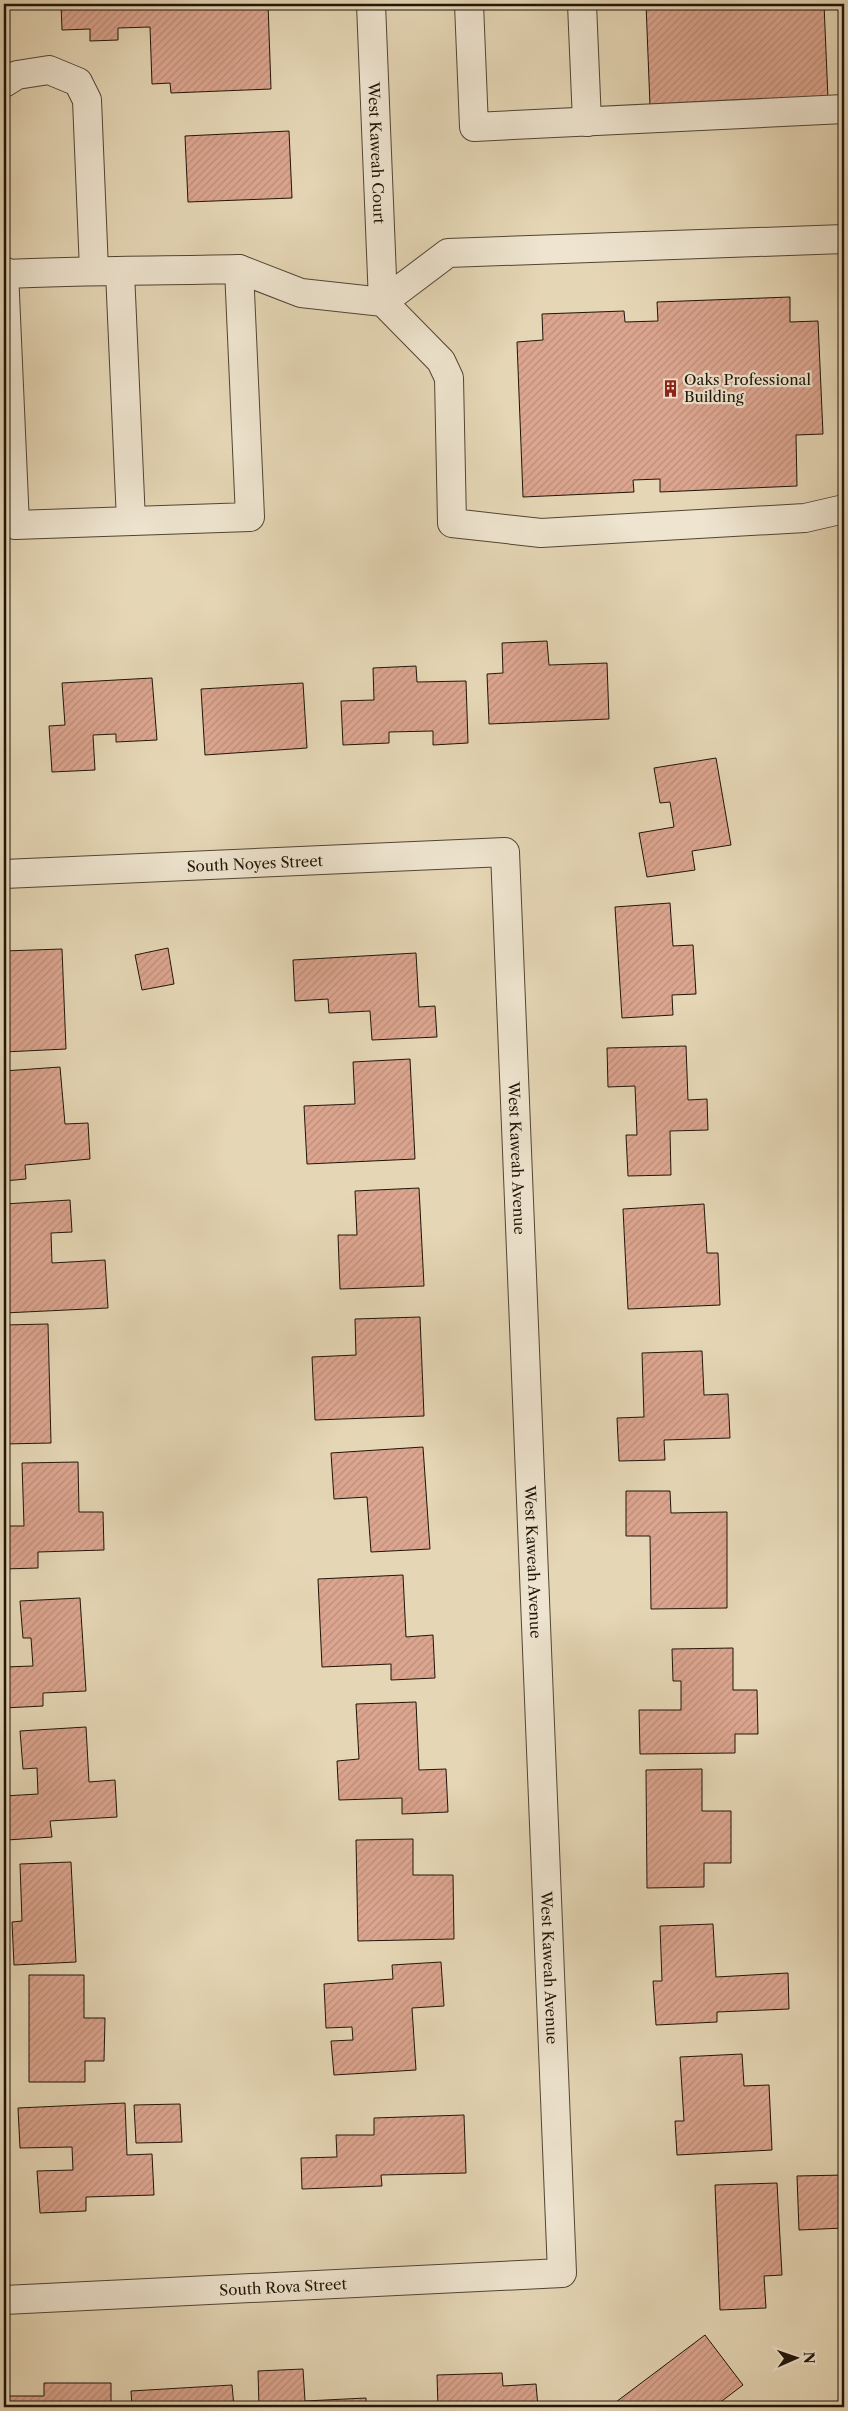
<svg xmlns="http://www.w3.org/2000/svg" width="848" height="2411" font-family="'Libre Caslon Text',serif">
<defs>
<pattern id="building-hatch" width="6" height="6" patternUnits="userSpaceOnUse" patternTransform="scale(1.25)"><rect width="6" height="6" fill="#dca58f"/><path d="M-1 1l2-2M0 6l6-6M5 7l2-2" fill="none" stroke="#bc8d7a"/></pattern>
</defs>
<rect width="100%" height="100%" fill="#e5d6b5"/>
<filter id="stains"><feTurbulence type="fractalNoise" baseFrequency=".004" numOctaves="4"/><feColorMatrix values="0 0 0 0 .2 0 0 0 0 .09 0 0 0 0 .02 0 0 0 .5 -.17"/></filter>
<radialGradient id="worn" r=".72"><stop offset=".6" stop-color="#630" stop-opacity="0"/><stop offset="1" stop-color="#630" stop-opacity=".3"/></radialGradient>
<!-- building -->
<g fill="url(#building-hatch)" stroke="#201509">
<path d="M61,4H268L271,89L171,93L170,83L152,84L150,27L118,28V40L90,41V29L62,30Z"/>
<path d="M646,4H824L828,99L650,106Z"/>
<path d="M289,131L292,198L188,202L185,136Z"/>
<path d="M790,297V322L818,321L823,434L796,435L797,486L660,492V479L633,480L634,492L523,497L517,342L543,340L542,314L624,311L625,322L658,321L657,302Z"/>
<path d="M547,641L549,665L607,663L609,719L489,724L487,674L503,673L502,643Z"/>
<path d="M416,666L417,682L466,681L468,743L433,745V731L389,732V743L343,745L341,701L374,700L373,668Z"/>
<path d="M4,675L9,768H4Z"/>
<path d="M152,678L157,740L116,742V734L93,735L95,770L52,772L49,726L65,725L62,683Z"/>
<path d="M303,683L307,748L205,755L201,689Z"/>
<path d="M716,758L731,845L692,851L695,870L647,877L639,833L674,827L670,802L660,803L654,768Z"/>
<path d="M670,903L673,946L693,945L696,994L672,995L673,1015L622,1018L615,907Z"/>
<path d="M168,948L174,984L142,990L135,955Z"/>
<path d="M62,949L66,1049L4,1052V951Z"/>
<path d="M416,953L419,1007L435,1006L437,1037L372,1040L370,1011L329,1013L328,999L295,1001L293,960Z"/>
<path d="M686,1046L688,1100L707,1099L708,1130L670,1131L671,1175L628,1176L626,1135H637L635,1086L608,1087L607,1048Z"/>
<path d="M410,1059L415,1159L307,1164L304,1106L355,1104L353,1062Z"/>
<path d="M60,1067L65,1124L88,1123L90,1159L25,1165L26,1179L4,1181V1071Z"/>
<path d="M419,1188L424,1286L340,1289L338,1235H357L355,1191Z"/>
<path d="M70,1200L72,1232L51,1233L52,1263L105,1260L108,1308L4,1313V1204Z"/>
<path d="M704,1204L707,1253H718L720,1305L628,1309L623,1209Z"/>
<path d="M420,1317L424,1416L315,1420L312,1357L356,1355L355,1319Z"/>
<path d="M48,1324L51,1443L4,1444V1325Z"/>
<path d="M702,1351L704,1395L728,1394L730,1438L664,1440L665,1460L619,1461L617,1418L644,1417L642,1353Z"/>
<path d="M423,1447L430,1549L371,1552L367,1497L334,1499L331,1453Z"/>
<path d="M78,1462L79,1512H103L104,1550L38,1552V1568L4,1569V1526H24L22,1463Z"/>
<path d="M626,1491H670L671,1513L727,1512V1608L651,1609L650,1536H626Z"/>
<path d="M403,1575L406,1637L433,1635L435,1678L391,1680V1664L322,1667L318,1579Z"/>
<path d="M80,1598L86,1691L43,1693V1706L4,1708V1667L33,1666L31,1638H23L20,1601Z"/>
<path d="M733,1648V1690H757L758,1734H735V1753L640,1754L639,1710H681V1681H673L672,1649Z"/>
<path d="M416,1702L419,1770L446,1769L448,1812L402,1814V1798L339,1800L337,1761L359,1759L356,1704Z"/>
<path d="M86,1727L89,1782L115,1780L117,1817L50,1821L52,1837L7,1840L4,1796L38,1794L37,1768L23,1769L20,1731Z"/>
<path d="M702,1769V1811H731V1863H704V1887L647,1888L646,1770Z"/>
<path d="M413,1839V1875H453L454,1939L358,1941L356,1840Z"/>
<path d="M71,1862L76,1962L14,1965L12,1922L22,1921L20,1864Z"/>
<path d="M713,1924L716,1977L788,1973L789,2009L717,2012V2022L656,2025L653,1981H662L660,1926Z"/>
<path d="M441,1962L444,2006L412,2008L416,2070L334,2075L331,2041L353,2040L352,2027L326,2028L324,1984L393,1979L392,1965Z"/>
<path d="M29,1975H84V2018H105L104,2061H85V2082H29Z"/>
<path d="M742,2054L744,2086L769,2085L772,2150L677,2155L675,2121H684L680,2057Z"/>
<path d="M125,2103L127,2155L152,2154L154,2195L86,2197V2211L40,2213L37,2171L73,2170L72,2147L20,2148L18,2108Z"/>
<path d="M180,2104L182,2142L136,2143L134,2105Z"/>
<path d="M464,2115L466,2173L381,2175L382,2186L302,2189L301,2158L337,2157L336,2135H374V2118Z"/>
<path d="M844,2175V2228L799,2230L797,2176Z"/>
<path d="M777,2183L782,2275L764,2276L766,2308L720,2310L715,2185Z"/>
<path d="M705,2335L743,2385L714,2407H613L612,2405Z"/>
<path d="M303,2369L305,2401L366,2398V2407H259L258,2371Z"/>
<path d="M502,2373L503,2386L536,2384L538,2407H438L437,2375Z"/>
<path d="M44,2383H111V2407H8L7,2396H44Z"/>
<path d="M232,2385L234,2407H132L131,2391Z"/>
</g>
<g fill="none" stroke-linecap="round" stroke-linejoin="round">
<defs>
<g id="minor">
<path id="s1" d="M371,4L383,302"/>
<path d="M469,4L474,127L844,109"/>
<path d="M582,4L587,122"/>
<path d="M4,83L17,75L49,70L78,82L87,100L94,270"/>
<path d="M239,269L301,293L383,302L441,361L449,378L452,523L541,533L805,518L844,509"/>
<path d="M4,271L15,525L250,517L239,269C161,271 83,270 5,274"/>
<path d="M120,272L131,521"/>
<path d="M383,302L448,253L844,239"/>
<path id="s2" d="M4,874L505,852L562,2273L4,2300"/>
</g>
</defs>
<!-- minor casing -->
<use href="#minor" stroke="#514534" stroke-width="30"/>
<!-- minor -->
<use href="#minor" stroke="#eee4cf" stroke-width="28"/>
</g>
<!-- icons -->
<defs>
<symbol id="building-bare" viewBox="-9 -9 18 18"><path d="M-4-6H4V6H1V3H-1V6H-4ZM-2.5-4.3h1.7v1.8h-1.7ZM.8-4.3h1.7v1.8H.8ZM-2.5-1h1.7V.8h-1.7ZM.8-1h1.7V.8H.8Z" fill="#8f2418" stroke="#eee4cf" stroke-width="2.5" paint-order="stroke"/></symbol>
</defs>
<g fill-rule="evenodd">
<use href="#building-bare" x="658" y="376" width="25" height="25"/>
</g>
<g text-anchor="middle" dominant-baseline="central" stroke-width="4.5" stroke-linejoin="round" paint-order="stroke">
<!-- street labels -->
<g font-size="15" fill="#201509" stroke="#eee4cf">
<text stroke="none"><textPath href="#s1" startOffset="149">West Kaweah Court</textPath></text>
<text stroke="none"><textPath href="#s2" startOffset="251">South Noyes Street</textPath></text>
<text stroke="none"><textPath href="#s2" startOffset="808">West Kaweah Avenue</textPath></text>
<text stroke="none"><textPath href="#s2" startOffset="1212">West Kaweah Avenue</textPath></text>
<text stroke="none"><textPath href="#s2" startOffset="1618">West Kaweah Avenue</textPath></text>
<text transform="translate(283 2287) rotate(-3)">South Rova Street</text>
</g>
<!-- poi labels -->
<g font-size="15" fill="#201509" stroke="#eee4cf" text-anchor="start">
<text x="684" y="379">Oaks Professional<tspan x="684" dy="17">Building</tspan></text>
</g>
</g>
<!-- margin -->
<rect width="848" height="2411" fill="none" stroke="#e5d6b5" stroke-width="20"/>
<rect x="5" y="5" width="838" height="2401" fill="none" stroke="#201509" stroke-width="2.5"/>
<rect x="10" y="10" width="828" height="2391" fill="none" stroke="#201509"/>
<!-- north arrow -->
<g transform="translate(796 2358) rotate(88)" stroke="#eee4cf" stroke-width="4" paint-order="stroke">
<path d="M0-4L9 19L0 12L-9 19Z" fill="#201509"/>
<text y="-8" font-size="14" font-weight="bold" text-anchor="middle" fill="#201509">N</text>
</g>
<rect width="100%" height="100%" filter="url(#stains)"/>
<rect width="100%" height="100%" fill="url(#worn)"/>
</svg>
